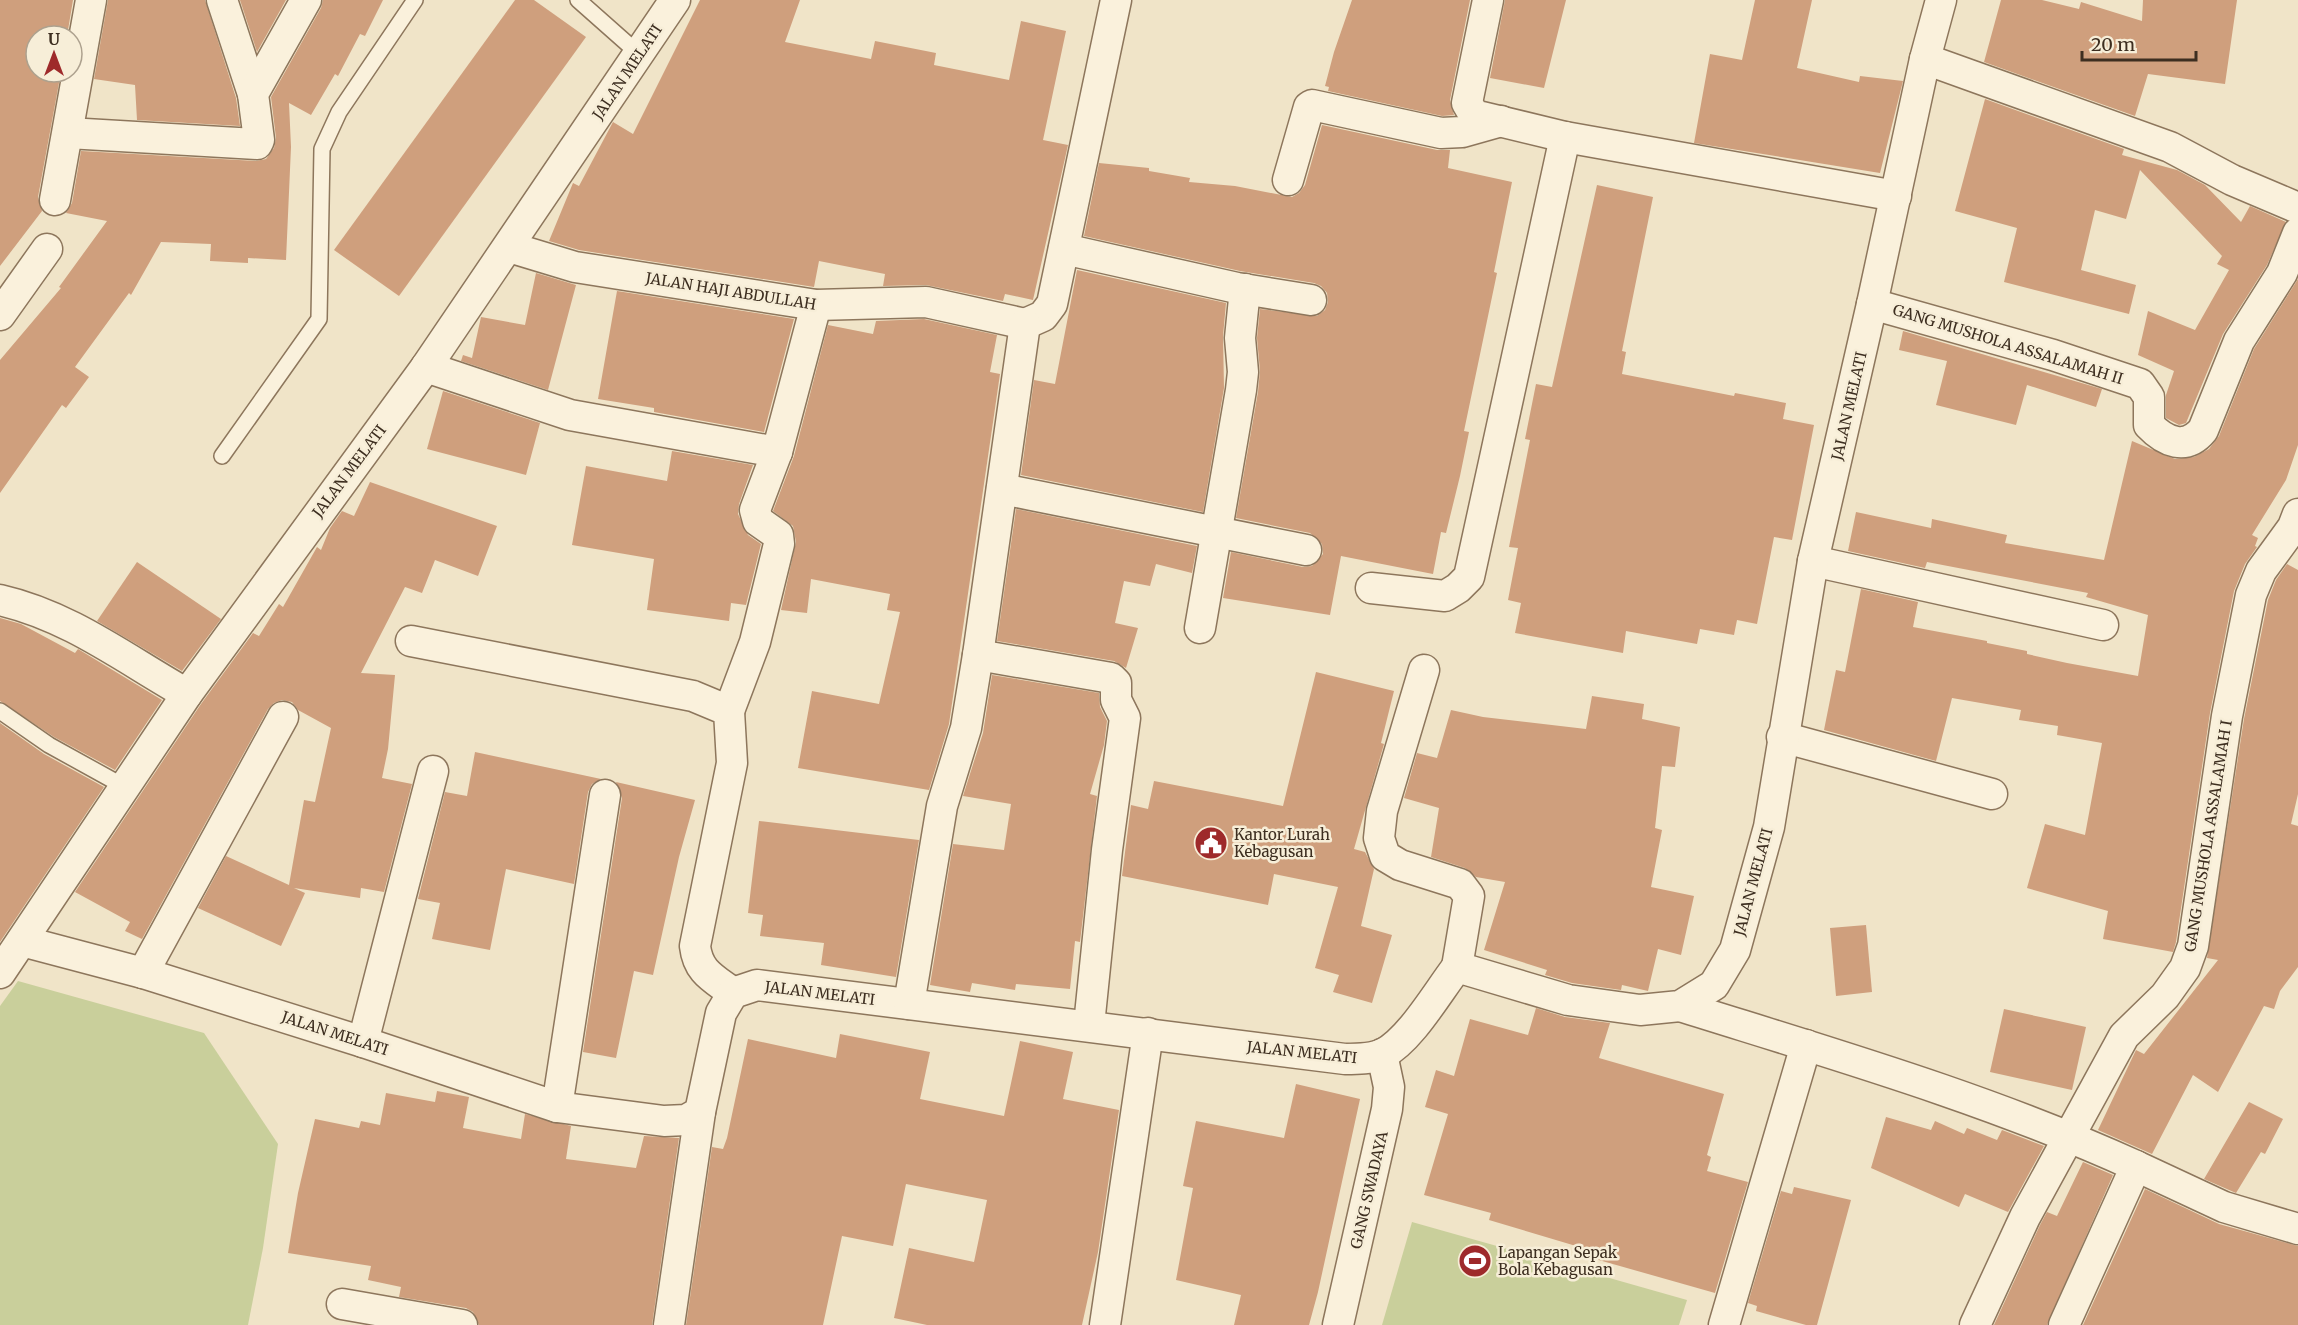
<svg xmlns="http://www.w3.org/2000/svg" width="2298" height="1325" font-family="Merriweather,serif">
<rect width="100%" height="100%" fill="#f0e4c8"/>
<!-- green -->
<g fill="#c9cf9b">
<path d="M18,981L204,1033L278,1144L263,1248L248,1325H0V1006Z"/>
<path d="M1412,1222L1687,1300L1679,1325H1382Z"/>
</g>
<!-- building -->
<g fill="#cf9f7d">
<path d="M0,0H73L67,36H36V72H61L38,197L42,211L0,266Z"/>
<path d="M108,0H205L236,98L240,126L137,120L135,85L94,79Z"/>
<path d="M240,0H286L257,52Z"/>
<path d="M323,0H383L365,36L360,34L338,76L335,74L311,115L289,103L291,147L286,260L248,258V263L210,261L211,244L161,242L131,295L129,293L75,367L89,377L66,408L62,405L0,493V360L61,288L59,287L107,221L66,213L72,203L81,151L256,161L266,159L274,148L276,138L271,97L321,8Z"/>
<path d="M515,0H534L586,37L399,296L334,250Z"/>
<path d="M700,0H800L785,42L871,59L875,41L936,53L934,65L1009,80L1021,21L1066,31L1043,140L1068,145L1033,300L1005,294L1003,301L926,285L883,286L885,274L819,261L814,287L579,250L549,241L573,183L579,186L613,122L633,134Z"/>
<path d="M1352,0H1470L1450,100L1454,115L1442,116L1328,91L1329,87L1325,86L1334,52Z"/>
<path d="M1505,0H1566L1544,88L1490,78Z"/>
<path d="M1755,0H1812L1797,68L1859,82L1860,76L1903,81L1880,173L1694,143L1710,54L1742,60Z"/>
<path d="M2001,0H2042L2079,9L2081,2L2142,21L2143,0H2237L2225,84L2148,74L2135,116L1984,62Z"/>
<path d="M1985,99L2124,149L2122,155L2177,170L2205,185L2241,222L2250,206L2286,222L2267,265L2223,334L2186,423L2179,425L2166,418V395L2174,371L2138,355L2148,311L2195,330L2229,270L2217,264L2222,256L2140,170L2126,219L2095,210L2081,270L2136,285L2129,314L2004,282L2017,228L1955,211Z"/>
<path d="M1322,125L1437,150H1450L1448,168L1512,182L1494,272L1497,273L1464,431L1469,432L1460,476L1446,533L1441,532L1433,574L1341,556L1330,615L1223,598L1231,552L1303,567L1312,566L1323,554L1322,544L1310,533L1236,518L1258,392L1260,371L1257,338L1260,309L1317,316L1325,310L1328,302L1327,293L1321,286L1314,283L1240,271L1084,236L1099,163L1149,168V171L1190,178L1189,182L1235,186L1292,197L1299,193L1305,185Z"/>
<path d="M1597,185L1653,197L1622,351L1626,352L1622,374L1734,396L1735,393L1786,403L1783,419L1814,425L1792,540L1774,537L1757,624L1737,620L1734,635L1700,629L1697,644L1626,631L1623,653L1515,633L1521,603L1508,600L1518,548L1509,547L1530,440L1525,439L1536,384L1552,387Z"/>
<path d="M1077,270L1226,303L1223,336L1224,388L1203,512L1021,475L1034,380L1055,384Z"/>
<path d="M536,273L576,285L548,390L461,361L463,355L472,358L481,317L525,325Z"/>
<path d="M2298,279V445L2286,480L2252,535L2258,538L2255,546L2257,547L2245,564L2234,591L2210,713L2176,942L2173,952L2103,939L2108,911L2027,888L2045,824L2085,835L2102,743L2057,735L2058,726L2019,720L2021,710L1952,698L1936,761L1824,730L1836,670L1845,672L1861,589L1918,602L1913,627L1987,641V643L2027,651V654L2067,663L2138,676L2148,615L2086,597L2088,593L1927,562L1925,568L1848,551L1856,512L1931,528L1932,519L2007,535L2005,543L2104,560L2132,441L2175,459L2194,457L2209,449L2219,436L2254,349Z"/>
<path d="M617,291L794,319L764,432L654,412V408L598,399Z"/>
<path d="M924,319L997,335L990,372L1000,374L949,724L929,790L798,768L812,691L879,704L900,612L887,610L890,594L811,579L807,613L781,610L796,542L793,526L773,511L794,456L828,325L873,334L876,321Z"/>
<path d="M1903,331L2102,389L2096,407L2027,385L2016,425L1936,405L1947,361L1899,350Z"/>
<path d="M443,391L540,423L526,475L427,449Z"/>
<path d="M672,451L753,465L739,504L738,514L748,535L761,544L746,605L731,603L729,621L647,610L654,559L572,545L586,466L667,481Z"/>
<path d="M370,482L497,526L478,576L435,560L422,593L405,587L361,673L395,675L388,749L382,778L412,784L384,892L361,888L360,898L294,888L305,893L281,946L198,908L226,856L289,885L304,800L315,802L331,728L298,710L292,702L282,700L274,703L268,709L142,939L125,931L130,922L75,892L201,704L253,633L259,636L279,604L283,607L317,547L321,550L330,528L342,511L354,516Z"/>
<path d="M1016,509L1197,546L1192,573L1156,564L1150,586L1124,581L1115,623L1138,628L1126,668L1114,661L997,641Z"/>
<path d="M137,562L221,619L182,671L97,621Z"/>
<path d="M2287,564L2298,570V794L2291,824L2298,826V967L2280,991L2274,1009L2264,1006L2218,1092L2193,1075L2152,1154L2098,1130L2136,1050L2144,1054L2218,960L2207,958L2244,719L2268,600L2276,580Z"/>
<path d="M0,618L21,624L75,653L78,649L162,700L115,770L54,737L0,701Z"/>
<path d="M1316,672L1394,691L1381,743L1384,744L1354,849L1365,852L1374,869L1361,926L1392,935L1372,1003L1333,992L1339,975L1315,968L1338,887L1274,874L1268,905L1122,876L1131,805L1148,809L1154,781L1283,806Z"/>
<path d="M992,675L1099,693L1100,707L1107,721L1104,745L1090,794L1097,796L1080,942L1075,941L1070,989L1016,984L1015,990L972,983L970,992L930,985L953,844L1004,850L1011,804L963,796L983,733Z"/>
<path d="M1592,696L1644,704L1642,719L1680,727L1675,767L1662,766L1655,828L1662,830L1651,887L1694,896L1681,955L1658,949L1648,991L1622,985L1621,990L1572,983L1545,975L1547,970L1484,950L1505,882L1476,877L1465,868L1431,857L1439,808L1404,798L1417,753L1437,758L1451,710L1483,717L1586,729Z"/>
<path d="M0,723L44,754L104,787L0,942Z"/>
<path d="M475,752L601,779L592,784L588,792L574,884L506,869L490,950L432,939L440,903L418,899L445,792L467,796Z"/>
<path d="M616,782L695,800L679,857L653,975L634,971L616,1058L583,1052L622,798Z"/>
<path d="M759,821L919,840L896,977L821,965L824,943L760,936L763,915L748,913Z"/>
<path d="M1866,925L1872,992L1836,996L1830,928Z"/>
<path d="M1536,1008L1565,1017L1610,1023L1599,1058L1724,1094L1707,1155L1711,1157L1707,1171L1748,1182L1715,1293L1574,1253L1576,1246L1489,1220L1491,1213L1424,1195L1448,1114L1425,1107L1436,1070L1454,1076L1470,1019L1528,1035Z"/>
<path d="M2004,1009L2086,1027L2072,1090L1990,1072Z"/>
<path d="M840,1034L930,1052L920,1099L1004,1116L1020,1041L1073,1052L1063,1099L1119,1110L1098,1252L1082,1325H927L894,1318L909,1248L974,1262L987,1200L906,1184L893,1246L842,1236L823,1325H686L712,1147L723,1149L727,1138L748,1039L836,1058Z"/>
<path d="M1296,1084L1360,1099L1318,1292L1309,1325H1234L1241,1295L1176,1280L1193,1188L1183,1186L1196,1121L1284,1138Z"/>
<path d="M437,1091L469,1097L463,1128L521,1139L525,1114L571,1126L566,1159L636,1168L644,1136L679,1138L652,1325H479L473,1312L466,1308L399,1297L401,1287L368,1280L371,1266L288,1253L298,1193L315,1119L359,1128L361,1121L380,1125L386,1093L435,1102Z"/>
<path d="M2249,1102L2283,1119L2265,1154L2261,1152L2236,1193L2204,1179Z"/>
<path d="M1886,1117L1931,1130L1935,1121L1964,1134L1967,1128L1997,1140L2002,1130L2044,1146L2008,1212L1965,1194L1959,1207L1871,1168Z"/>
<path d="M2083,1162L2113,1175L2047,1325H1994L2040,1225L2047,1212L2057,1216Z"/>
<path d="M1794,1187L1851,1200L1817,1325H1806L1756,1311L1757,1306L1748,1303L1781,1191L1792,1194Z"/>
<path d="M2145,1189L2219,1224L2298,1246V1325H2083Z"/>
</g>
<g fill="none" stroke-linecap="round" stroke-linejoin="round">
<defs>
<g id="service">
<path d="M578,0L639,54"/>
<path d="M222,456L319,319L322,149L339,112L415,0"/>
<path d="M0,711L49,745L125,787"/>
</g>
<g id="minor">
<path d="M222,0L253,94"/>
<path d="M1488,0L1467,103L1474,115L1565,137L1896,196"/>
<path d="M1925,59L2170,147L2232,180L2298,208"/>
<path d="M68,133L257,144L259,140L253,94L306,0"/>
<path d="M1288,180L1309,107L1312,105L1441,133L1462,132L1501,121"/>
<path d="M55,200L91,0"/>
<path d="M509,247L575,267L816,305L926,302L1025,324"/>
<path d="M1064,249L1237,288L1311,300"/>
<path d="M1872,304L2053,355L2140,384L2149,397V425C2165,442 2186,451 2203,430L2239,341L2282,273L2298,233"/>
<path d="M0,315L47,249"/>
<path d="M1025,324L1043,316L1052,304L1116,0"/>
<path d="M426,367L570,415L777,452"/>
<path d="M1002,489L1306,550"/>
<path d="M1813,561L2103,625"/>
<path d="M1371,588L1445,596L1458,588L1469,577L1565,137"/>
<path d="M0,600C70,616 125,659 187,694"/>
<path d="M1200,628L1241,390L1243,372L1240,338L1245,289"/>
<path d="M411,641L693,696L729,711L732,763L695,946C698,972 713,978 733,993"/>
<path d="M978,655L1111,678L1116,683V700L1125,718L1107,850L1089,1025"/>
<path d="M1424,670L1382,811L1379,838L1385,856L1400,865L1460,884L1469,896L1457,967"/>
<path d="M729,711L755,642L779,544L778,535L758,521L755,510L777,452L816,305"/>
<path d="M1782,737L1992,794"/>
<path d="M22,941L143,973L363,1042L557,1107L664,1121L686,1120L700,1112L721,1013L733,993L757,985L1345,1059C1357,1059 1372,1059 1383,1054C1411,1039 1437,993 1457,967L1568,1000L1640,1010L1680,1006L1714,985L1735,950L1769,827L1813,561L1872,304L1925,59L1941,0"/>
<path d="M0,973L187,694L426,367L675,0"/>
<path d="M143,973L283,717"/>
<path d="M909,1004L942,806L966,728L978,655L1025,324"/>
<path d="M1680,1006C1833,1054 1989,1099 2136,1166L2064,1325"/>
<path d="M363,1042L433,771"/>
<path d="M557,1107L605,795"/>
<path d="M2136,1166L2224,1207L2298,1229"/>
<path d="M342,1304L462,1325"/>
<path d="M669,1325L700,1112"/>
<path d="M1105,1325L1148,1033"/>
<path d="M1338,1325L1387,1109L1389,1087L1382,1054"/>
<path d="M1724,1325L1806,1045"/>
<path d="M1975,1325L2025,1217L2124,1036L2165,996L2185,968L2193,946L2227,716L2251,595L2261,571L2293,527L2298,514"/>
</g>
</defs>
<!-- service casing -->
<use href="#service" stroke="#8d765c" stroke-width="18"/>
<!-- minor casing -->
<use href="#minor" stroke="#8d765c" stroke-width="33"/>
<!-- service -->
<use href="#service" stroke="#faf1dc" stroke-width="15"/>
<!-- minor -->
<use href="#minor" stroke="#faf1dc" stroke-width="30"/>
</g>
<!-- icons -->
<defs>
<symbol id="civic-disc" viewBox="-11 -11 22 22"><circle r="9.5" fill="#9e2a2b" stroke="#f7eed8"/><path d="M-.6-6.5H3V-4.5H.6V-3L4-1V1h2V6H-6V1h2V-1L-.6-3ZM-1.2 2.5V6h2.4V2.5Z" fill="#fff"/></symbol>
<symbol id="stadium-disc" viewBox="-11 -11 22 22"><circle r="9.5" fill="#9e2a2b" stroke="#f7eed8"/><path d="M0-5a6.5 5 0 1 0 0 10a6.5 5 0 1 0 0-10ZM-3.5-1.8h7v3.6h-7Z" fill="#fff"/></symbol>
</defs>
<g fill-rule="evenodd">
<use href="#civic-disc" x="1192" y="824" width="38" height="38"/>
<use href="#stadium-disc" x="1456" y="1242" width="38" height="38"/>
</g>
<g text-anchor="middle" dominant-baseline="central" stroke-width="5" stroke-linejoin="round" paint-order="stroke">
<!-- street labels -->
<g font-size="15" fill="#3d2e20" stroke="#f7eed8">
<text transform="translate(627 72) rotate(-56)">JALAN MELATI</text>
<text transform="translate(731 291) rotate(9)">JALAN HAJI ABDULLAH</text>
<text transform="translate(2008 344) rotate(17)">GANG MUSHOLA ASSALAMAH II</text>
<text transform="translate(1849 406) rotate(-77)">JALAN MELATI</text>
<text transform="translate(349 471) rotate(-53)">JALAN MELATI</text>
<text transform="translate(2208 836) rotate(-81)">GANG MUSHOLA ASSALAMAH I</text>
<text transform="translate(1753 882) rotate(-75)">JALAN MELATI</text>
<text transform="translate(820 993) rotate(7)">JALAN MELATI</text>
<text transform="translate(335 1033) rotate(18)">JALAN MELATI</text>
<text transform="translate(1302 1052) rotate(6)">JALAN MELATI</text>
<text transform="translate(1369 1190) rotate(-77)">GANG SWADAYA</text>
</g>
<!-- poi labels -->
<g font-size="15" fill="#3d2e20" stroke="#f7eed8" text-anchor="start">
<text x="1234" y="834">Kantor Lurah<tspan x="1234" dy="17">Kebagusan</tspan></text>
<text x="1498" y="1252">Lapangan Sepak<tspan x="1498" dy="17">Bola Kebagusan</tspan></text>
</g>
</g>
<!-- north arrow -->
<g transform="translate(54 54)"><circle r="28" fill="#f7eed8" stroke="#ada18e" stroke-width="1.5"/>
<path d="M0-4.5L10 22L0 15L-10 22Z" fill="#9e2a2b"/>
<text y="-9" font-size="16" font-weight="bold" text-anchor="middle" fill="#3d2e20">U</text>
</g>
<!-- scale -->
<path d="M2082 51v9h114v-9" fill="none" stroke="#3d2e20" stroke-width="3"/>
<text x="2091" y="51" font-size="18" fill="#3d2e20" stroke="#f7eed8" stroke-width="4.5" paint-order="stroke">20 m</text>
</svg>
